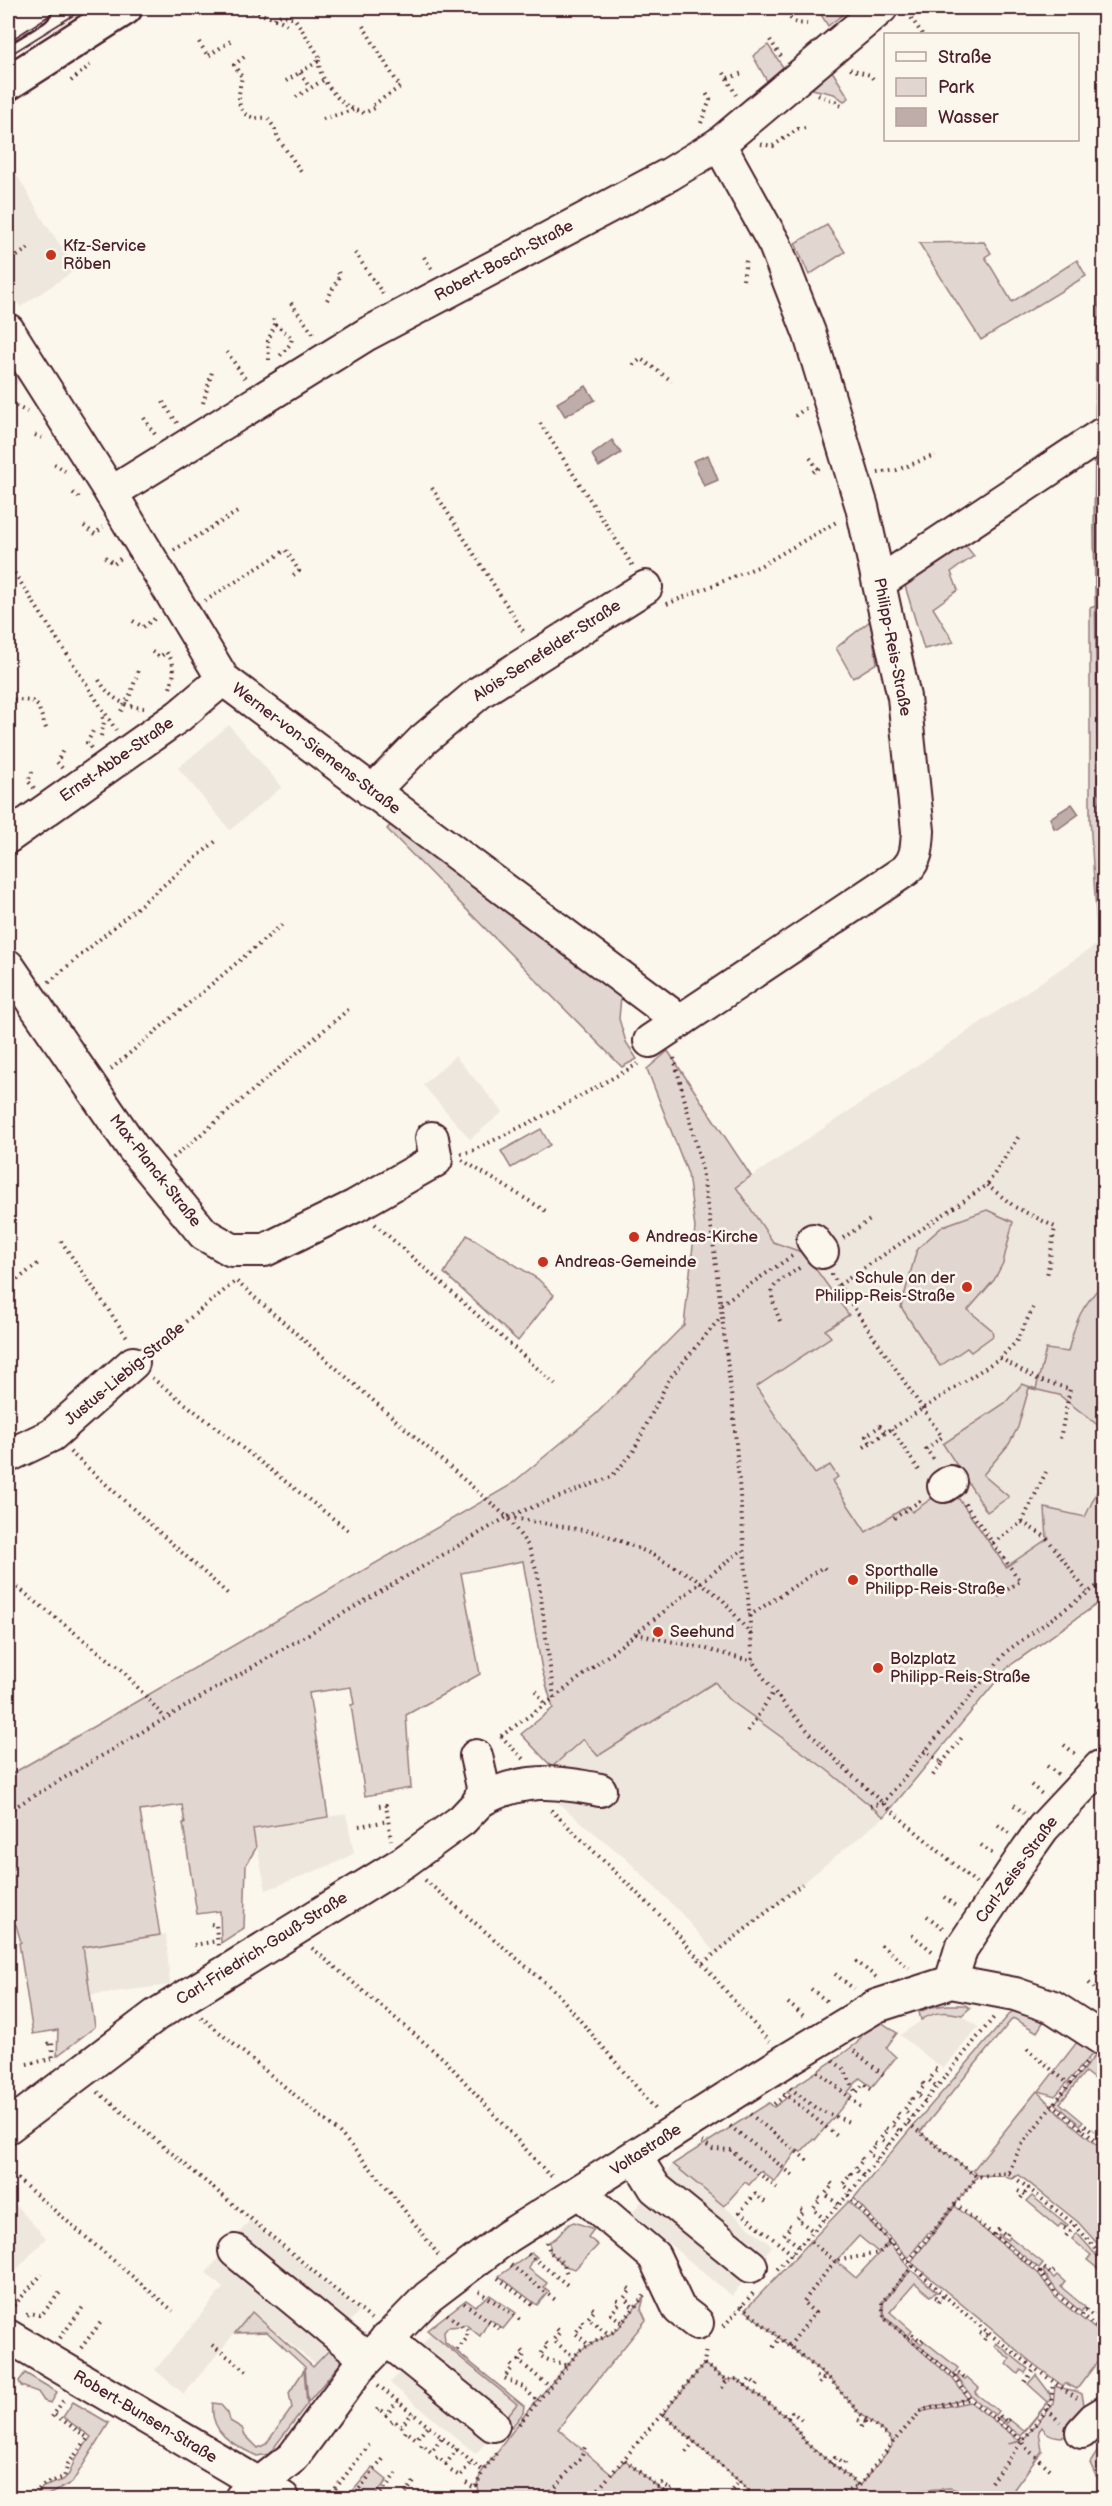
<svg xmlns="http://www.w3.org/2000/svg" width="1112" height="2506" font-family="'Balsamiq Sans',sans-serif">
<rect width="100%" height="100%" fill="#fbf7ec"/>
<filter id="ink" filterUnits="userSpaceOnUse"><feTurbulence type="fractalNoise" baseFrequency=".0167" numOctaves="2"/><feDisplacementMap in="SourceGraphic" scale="12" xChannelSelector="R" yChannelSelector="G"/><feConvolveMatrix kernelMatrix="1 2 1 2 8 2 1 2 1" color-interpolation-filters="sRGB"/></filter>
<g filter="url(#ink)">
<!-- built -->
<g fill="#eee7de">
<path d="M8,160L45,223L77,269L20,307L8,287Z"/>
<path d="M8,363L20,382L8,390Z"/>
<path d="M229,725L282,787L230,830L178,768Z"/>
<path d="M1099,943L1104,1037V1550L995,1631L866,1532L832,1481L830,1465L815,1475L756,1387L831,1338L825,1331L849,1314L804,1253L773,1243L736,1187Z"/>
<path d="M455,1056L503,1112L470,1139L423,1085Z"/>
<path d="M715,1681L727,1698L827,1770L884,1817L716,1954L680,1912L625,1858L559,1804L568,1788L552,1767L583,1739L599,1756Z"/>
<path d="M346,1814L354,1853L338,1862L266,1890L253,1829Z"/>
<path d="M166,1934L170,1985L90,1995L83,1947Z"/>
<path d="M948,2011L962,2015L978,2027L943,2069L900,2035L933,2013Z"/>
<path d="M673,2164L772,2246L732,2296L632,2213Z"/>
<path d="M8,2197L46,2238L8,2279Z"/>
<path d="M250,2220L359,2311L315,2364L252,2312L184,2394L155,2370L223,2288L206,2273Z"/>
<path d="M431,2334L517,2404L476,2454L390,2383Z"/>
</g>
<!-- green -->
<g fill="#e2d7d0" stroke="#967b7e" stroke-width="1.5" fill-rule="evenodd">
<path d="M817,8H843L844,9L842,15L828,26Z"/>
<path d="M768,45L783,67L767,81L753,56Z"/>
<path d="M832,71L849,98L844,101L834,94L812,89Z"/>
<path d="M827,225L845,252L809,275L795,243Z"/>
<path d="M984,242L991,253L985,257L1012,302L1077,260L1086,276L981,340L919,243Z"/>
<path d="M961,540L974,556L951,572L958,590L933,608L954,642L924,649L903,579Z"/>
<path d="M1104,603V1037L1090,818V608Z"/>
<path d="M870,621L877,663L853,678L836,648Z"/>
<path d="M393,822L621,996L619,1019L626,1042L637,1059L622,1067L387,829Z"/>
<path d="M668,1051L751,1176L736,1187L773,1242L804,1253L849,1315L825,1330L831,1337L756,1387L815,1474L830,1465L838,1477L832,1481L866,1532L907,1506L912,1512L950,1486L1006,1567L1047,1539L1045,1508L1085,1517L1104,1477V1599L1008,1667L884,1817L827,1770L727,1698L715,1682L598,1756L583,1739L552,1767L521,1734L553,1708L542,1670L523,1561L461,1573L480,1674L406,1715L411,1788L365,1796L351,1705L354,1704L351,1687L309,1693L328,1817L253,1829L256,1848L246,1865L244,1928L221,1943L220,1911L197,1914L183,1823H185L182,1805L140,1811L160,1935L83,1947L95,2027L57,2056L58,2030L33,2034L19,1943L21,1942L16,1925L8,1926V1776L509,1486L596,1414L684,1325L695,1228L688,1174L647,1069Z"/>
<path d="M541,1129L550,1145L511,1168L501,1151Z"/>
<path d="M987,1210L1013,1222L1003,1263L994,1280L968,1310L992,1330L993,1336L971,1352L967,1348L940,1366L901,1307L917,1249L943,1226Z"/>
<path d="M467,1235L538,1279L554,1295L518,1341L444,1273Z"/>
<path d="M1104,1282V1430L1059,1395L1029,1388L1018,1427L1009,1444L983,1475L1009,1497L987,1512L943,1444L1005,1403L1022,1384L1036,1389L1046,1349L1068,1352C1076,1318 1081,1308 1104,1282Z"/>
<path d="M947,2005H965L970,2008L962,2015C946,2011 936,2011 921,2020L919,2012L931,2007Z"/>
<path d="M1015,2008L1046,2018L1037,2032L1013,2018L920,2132L977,2177L931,2234L928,2233L908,2258L854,2198L912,2127Z"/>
<path d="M874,2017L897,2033L886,2048L896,2057L872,2087L860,2078L848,2092L852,2095L815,2140L813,2139L801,2152L797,2150L775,2182L761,2171L749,2185L745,2182L724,2206L673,2164L769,2103L774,2107L791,2095L787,2091L833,2061L857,2043Z"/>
<path d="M1088,2028L1104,2041L1055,2096L1039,2091Z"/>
<path d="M1094,2057L1104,2065V2081L1102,2085L1085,2072L1060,2103L1083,2122L1080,2125L1055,2103Z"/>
<path d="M1037,2091L1056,2111L1104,2151V2251L1078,2222L1019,2175L1011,2179L1003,2176L977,2175L973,2170Z"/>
<path d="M1032,2196L1068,2225L1066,2227L1061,2224L1058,2227L1027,2201Z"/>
<path d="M849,2201L889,2241L882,2250L890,2244L910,2268L882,2302L884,2318L952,2378L968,2399L922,2409L920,2412L970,2402L1020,2441L1008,2444L1022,2441L1053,2405L1055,2386C1064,2390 1074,2389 1082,2394L1085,2410L1079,2435C1066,2437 1049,2440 1042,2427L1039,2431L1042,2451L1014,2489L1021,2498H976L970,2494L950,2488L913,2491L939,2498H755L743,2485L663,2414L704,2364L727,2380L737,2379L788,2418L807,2444L860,2486L892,2446L891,2438L858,2412L831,2380L745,2310ZM859,2236L879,2253L856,2278L836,2261Z"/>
<path d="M955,2206L1039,2274L1056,2298L1099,2332L1098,2335L1104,2341V2353L1077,2389L1065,2383L1063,2386L1031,2362L911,2262Z"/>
<path d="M574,2222L594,2229L588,2237L598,2245L575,2269L565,2266L550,2252V2241C562,2238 562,2225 574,2222Z"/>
<path d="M1077,2233L1104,2264V2269L1101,2271L1087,2260L1091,2255L1072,2239Z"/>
<path d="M999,2234L1007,2240L1010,2237L1043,2263L1039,2268L998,2236Z"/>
<path d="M532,2253L537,2257L530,2263L529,2269L547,2283L544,2287L549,2291L537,2305L499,2276Z"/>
<path d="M911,2270L937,2292L930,2296L915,2283L890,2312L912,2331L908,2336L885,2317L883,2303Z"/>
<path d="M1045,2270L1054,2278L1057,2275L1065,2282L1061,2287L1085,2307L1081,2312L1058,2292L1043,2272Z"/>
<path d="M490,2295L516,2313L503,2329L490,2319L480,2336L465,2324L463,2326L448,2327L444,2332L445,2342L524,2406L523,2413L512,2427L504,2420L517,2404L427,2330L466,2300L475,2306Z"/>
<path d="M644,2297L641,2309L646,2320L558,2429L612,2475L625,2460L671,2498H483L478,2494L477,2484L481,2473L530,2408L580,2350L616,2331Z"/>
<path d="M252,2312L313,2367L330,2349L343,2360L308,2402L305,2367L267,2332L235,2333Z"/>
<path d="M914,2337L921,2344L924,2341L958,2368L954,2374L912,2340Z"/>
<path d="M996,2343L1028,2369L1025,2373L1021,2370L1018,2374L1007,2364L1010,2359L994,2346Z"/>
<path d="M304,2370L307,2404L269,2454L257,2456C233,2445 209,2433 213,2403L220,2404L228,2413L230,2421L242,2428L245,2435L258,2448L266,2444L292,2408L289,2393Z"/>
<path d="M25,2373L57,2392L51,2403L44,2401L38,2392L21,2386L19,2381Z"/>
<path d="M959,2375L965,2379L967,2377L979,2388L975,2393L998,2411L995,2415L972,2397L957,2377Z"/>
<path d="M1036,2375L1049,2392L1051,2399L1021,2436L997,2418L999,2416L1007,2423L1010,2420L1024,2431L1048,2402L1028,2384Z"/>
<path d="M73,2402L109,2423L72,2483L42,2498H33L43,2487L63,2480L69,2474L75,2459L91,2437L63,2417Z"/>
<path d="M1104,2441V2480L1096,2476L1090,2463Z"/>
<path d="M372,2468L387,2480L373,2498H347Z"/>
</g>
<!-- water -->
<g fill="#bfadaa" stroke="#907477" stroke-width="1.5">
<path d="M1104,8V933L1099,839L1094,531L1096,349L1104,193L1102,69Z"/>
<path d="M586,386L595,400L565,416L557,403Z"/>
<path d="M612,440L621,453L599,467L592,455Z"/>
<path d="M708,455L718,480L704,486L693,461Z"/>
<path d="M1072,804L1079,814L1058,829L1054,828L1050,818Z"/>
</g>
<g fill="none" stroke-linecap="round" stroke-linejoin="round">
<!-- shore -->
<g stroke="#79585e" stroke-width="1.5">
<path d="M1101,416L1104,313"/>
<path d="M1101,456L1104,816"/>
</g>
<defs>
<g id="minor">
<path d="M8,330L111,493L223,679L680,1021"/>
<path d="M111,493L367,334L670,174L719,144L881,8"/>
<path d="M880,582L1104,433"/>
<path d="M372,792L423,740L480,692L646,587"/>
<path d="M8,837L179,716L223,679"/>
<path d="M8,966L133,1148L204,1234L232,1250H265L355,1206L436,1160L432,1138"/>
<path d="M650,1041L906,870C917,859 917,847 918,831L904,697L862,507L810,335L775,245L719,144"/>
<path d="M813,1240L822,1252"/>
<path d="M8,1456L52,1435L133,1363"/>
<path d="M944,1486L950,1482"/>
<path d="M480,1801C521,1777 556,1781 600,1790"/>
<path d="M951,1982L961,1949L1028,1849L1043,1828L1100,1767"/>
<path d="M8,2127L156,2015L404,1862L462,1820L480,1801L483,1787L476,1756"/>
<path d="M642,2167L655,2188L751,2266"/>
<path d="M579,2192L654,2256L679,2309L697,2323"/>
<path d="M235,2251L367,2359"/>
<path d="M8,2336L283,2498"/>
<path d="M386,2339L493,2425"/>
<path d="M1082,2432L1094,2419L1104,2413"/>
<path d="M241,2498L293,2457L358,2369L428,2297L507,2237L785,2061L876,2006L951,1982L1015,1994L1053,2007L1104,2040"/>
</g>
<g id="major">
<path d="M8,24L34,8"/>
<path d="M8,83L125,8"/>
</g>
</defs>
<!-- minor casing -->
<use href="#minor" stroke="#4a1f2b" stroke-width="36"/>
<!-- major casing -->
<use href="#major" stroke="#4a1f2b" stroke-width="38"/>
<!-- path -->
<g stroke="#4a1f2b" stroke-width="4" stroke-dasharray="1.5 4.5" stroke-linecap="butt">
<path d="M252,11L281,21L289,26"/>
<path d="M908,13L922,34"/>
<path d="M790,18L796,23L807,24"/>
<path d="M274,19L281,15L295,19L319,56L317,62L286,81"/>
<path d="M770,40L782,58"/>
<path d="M199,42L208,56L232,40"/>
<path d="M244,57L234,65L242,77C239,90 234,113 252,117C257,119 262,117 267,118L274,127L279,140L303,174"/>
<path d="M319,60C317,74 334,97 346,105C351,109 358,111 364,113L375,108L373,105L400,87L363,26"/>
<path d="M850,69L870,75L874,80"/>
<path d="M300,73L310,88"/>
<path d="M724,73L736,95"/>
<path d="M728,78L743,73"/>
<path d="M71,81L90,65"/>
<path d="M818,95L835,101L842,107"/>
<path d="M296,97L325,79"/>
<path d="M323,119L353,110"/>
<path d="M701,123L710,100L706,93"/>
<path d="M761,144L773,146L798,129L806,128"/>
<path d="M355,253L385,297"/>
<path d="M17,256L32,246"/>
<path d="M424,257L433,271"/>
<path d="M743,280L746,260"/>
<path d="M327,300L340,275L336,269"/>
<path d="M291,303L315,336"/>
<path d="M275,324L292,338L291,343L280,356"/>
<path d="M227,352L246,380"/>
<path d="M269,360L268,341L275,324L273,319"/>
<path d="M633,365L641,359L672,381"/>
<path d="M163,402L177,423"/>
<path d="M203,403L212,372"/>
<path d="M16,406L27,412"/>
<path d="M795,416L806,408"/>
<path d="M144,418L156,436"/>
<path d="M540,423L633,566"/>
<path d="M35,435L45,439"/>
<path d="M810,458L818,469"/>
<path d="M54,464L65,471"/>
<path d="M813,472L822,466"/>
<path d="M878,473L897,470L935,455"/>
<path d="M432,488L525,634"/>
<path d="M73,493L81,499"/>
<path d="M84,526L95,534L103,527"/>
<path d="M174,550L239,511"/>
<path d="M105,557L114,564L121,558"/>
<path d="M8,563L116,730"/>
<path d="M205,601L286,550L299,571L292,576"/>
<path d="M667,604L760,566L838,521"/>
<path d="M133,621L143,627L157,617"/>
<path d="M152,652L160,657L166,652C176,664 175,674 170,688"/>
<path d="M99,680C109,697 124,707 144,708"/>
<path d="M8,699L32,701L38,706L47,731"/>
<path d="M121,711L131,693L138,671"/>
<path d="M101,736L104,722L102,715"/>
<path d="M91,748L87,743L93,731"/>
<path d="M62,768L57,762L63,750"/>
<path d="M34,788L28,781L34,768"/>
<path d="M8,795V794"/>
<path d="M49,982L216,841"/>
<path d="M674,1058L701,1164L713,1241L734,1418L753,1662C811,1749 898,1815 976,1883"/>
<path d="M111,1069L284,923"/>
<path d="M461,1154L472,1151L553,1111L638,1064"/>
<path d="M173,1158L349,1009"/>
<path d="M462,1160L549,1213"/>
<path d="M987,1185L1015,1207L1055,1227L1047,1276"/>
<path d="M375,1224L556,1385"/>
<path d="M843,1238L870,1220"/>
<path d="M61,1241L127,1337"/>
<path d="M831,1274L942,1437L926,1449L935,1461"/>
<path d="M839,1285L987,1185L1019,1136"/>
<path d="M8,1287L41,1261"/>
<path d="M721,1304L792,1256"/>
<path d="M780,1321C765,1283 771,1288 802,1266"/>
<path d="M153,1348L236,1281L507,1517L601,1533L647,1552L695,1578L723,1600L751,1635"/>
<path d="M1000,1358L1039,1380L1070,1389L1060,1439"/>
<path d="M152,1378L348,1530"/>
<path d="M891,1429L921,1473"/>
<path d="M870,1442L866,1436L880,1426L885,1432"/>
<path d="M864,1447L1000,1358L1016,1342L1033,1308"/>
<path d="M70,1452L228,1594"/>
<path d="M965,1504L1020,1581L998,1596"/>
<path d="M894,1518L923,1499"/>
<path d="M1022,1522L1047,1538L1087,1592"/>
<path d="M993,1543L1022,1522L1046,1472"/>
<path d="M8,1580L122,1670L165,1718"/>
<path d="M749,1616L823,1567L826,1570"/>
<path d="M636,1634L703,1648L753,1662"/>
<path d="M536,1691L545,1704"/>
<path d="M554,1698L538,1575L529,1547L507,1517L611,1477L632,1454L669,1379L721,1317"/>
<path d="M1096,1705L1104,1712"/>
<path d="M748,1731L774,1691"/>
<path d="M501,1736L523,1759"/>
<path d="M501,1736L554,1698L742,1550"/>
<path d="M1064,1745L1077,1755"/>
<path d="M924,1750L942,1763L931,1778"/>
<path d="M942,1763L963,1736"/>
<path d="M1047,1766L1059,1775"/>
<path d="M1031,1785L1042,1794"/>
<path d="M1014,1805L1024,1813"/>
<path d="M379,1806L386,1805L391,1840"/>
<path d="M870,1806L883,1803L1007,1651L1104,1581"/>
<path d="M551,1810L669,1924L769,2042"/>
<path d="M8,1811L507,1517"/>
<path d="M998,1825L1009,1833"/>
<path d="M359,1826L388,1821"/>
<path d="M981,1845L994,1855"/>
<path d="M425,1880L556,1992L657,2111"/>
<path d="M944,1897L958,1908"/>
<path d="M927,1916L944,1929"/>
<path d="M211,1924L216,1925L218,1946"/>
<path d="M912,1935L932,1951"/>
<path d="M194,1945L217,1941"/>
<path d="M881,1945L909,1968"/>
<path d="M312,1948L445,2060L548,2174L554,2178"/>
<path d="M856,1961L877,1978"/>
<path d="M703,1963L802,1884"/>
<path d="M835,1974L854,1989"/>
<path d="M1089,1983L1104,1997"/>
<path d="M811,1989L829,2003"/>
<path d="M788,2003L805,2017"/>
<path d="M201,2017L339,2132L385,2185L440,2257"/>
<path d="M48,2044L52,2042L53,2061"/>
<path d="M1027,2049L1069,2084"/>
<path d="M854,2051L886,2077"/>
<path d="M833,2061L844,2069L856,2093L863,2084L874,2091"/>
<path d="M27,2064L52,2059"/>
<path d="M935,2068L938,2069L929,2080L938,2088"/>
<path d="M818,2071L861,2107"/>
<path d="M923,2083L925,2085L917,2094L926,2102"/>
<path d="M790,2088L817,2109L849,2122"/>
<path d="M98,2092L371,2319"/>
<path d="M784,2093L837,2136"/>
<path d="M911,2098L912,2099L904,2110L913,2117"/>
<path d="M774,2104L786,2095"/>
<path d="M1052,2104L1104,2148"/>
<path d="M898,2113L900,2115L891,2125L901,2132"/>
<path d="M750,2114L808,2161"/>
<path d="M908,2123L977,2177L1009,2172L1021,2145L1088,2061"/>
<path d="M730,2126L795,2177"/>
<path d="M886,2128L888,2129L880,2139L889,2146"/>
<path d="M1081,2129L1084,2125L1092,2132L1094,2130"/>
<path d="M702,2142L713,2149L732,2150L738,2157L777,2188"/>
<path d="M874,2143L876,2144L868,2153L877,2160"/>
<path d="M861,2158L863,2160L855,2169L864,2176"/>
<path d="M8,2171L173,2311"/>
<path d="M850,2173L851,2174L843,2184L851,2191"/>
<path d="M1009,2173L1075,2225L1104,2258"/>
<path d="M831,2183L833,2185L825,2194L839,2205"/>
<path d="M1018,2191L1025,2194"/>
<path d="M848,2195C869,2218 888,2241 910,2263C960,2313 1018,2358 1077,2398"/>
<path d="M819,2198L821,2199L813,2209L825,2220"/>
<path d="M1021,2198L1029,2188"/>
<path d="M765,2202L755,2194L740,2212L792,2254"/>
<path d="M955,2204L1040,2272L1057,2295L1104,2333"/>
<path d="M801,2209L804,2211L797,2219L813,2231"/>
<path d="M789,2225L791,2226L784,2235L799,2246"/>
<path d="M1064,2228L1070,2231"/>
<path d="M994,2235L998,2230L1006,2236L1008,2233"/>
<path d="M1066,2236L1075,2225"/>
<path d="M806,2238L835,2261"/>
<path d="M547,2242L550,2252L564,2264L567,2275"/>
<path d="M528,2254L570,2287"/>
<path d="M909,2261L977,2177"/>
<path d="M511,2265L558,2302"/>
<path d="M913,2266L882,2302L884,2318L954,2376L970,2399L1022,2440L1026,2448L1050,2469"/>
<path d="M777,2269L848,2195L995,2016"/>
<path d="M1040,2272L1044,2268L1051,2274L1054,2271"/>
<path d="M498,2278L535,2307"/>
<path d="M628,2288L631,2290L624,2298L634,2308"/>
<path d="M479,2291L523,2322"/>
<path d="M8,2297L16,2302"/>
<path d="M935,2297L941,2299"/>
<path d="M617,2300L620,2303L611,2314L623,2323"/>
<path d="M938,2302L944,2295"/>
<path d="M464,2303L500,2329"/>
<path d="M741,2306L831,2380L858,2412L894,2441"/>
<path d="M592,2308L595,2310L588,2318L610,2335"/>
<path d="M10,2310L42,2274"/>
<path d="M447,2314L468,2331L466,2339L456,2351"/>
<path d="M27,2315L29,2313L39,2315L43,2313L62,2290"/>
<path d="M1082,2315L1086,2310L1093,2316L1095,2314"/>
<path d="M582,2321L584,2323L575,2333L589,2345"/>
<path d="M724,2326L755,2291"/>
<path d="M557,2329L560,2332L553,2340L574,2357"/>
<path d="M980,2333L987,2336"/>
<path d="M60,2338L83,2307"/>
<path d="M908,2338L912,2334L921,2341L923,2339"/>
<path d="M984,2340L989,2332"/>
<path d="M546,2343L548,2345L540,2355C549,2363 557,2360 567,2366"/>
<path d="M212,2345L250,2373"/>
<path d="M789,2346L815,2313L803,2302L835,2261L879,2253L891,2241"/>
<path d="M773,2347L780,2338"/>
<path d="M81,2348L101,2322"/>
<path d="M522,2351L525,2354L519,2361L549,2386"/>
<path d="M704,2364L727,2380L737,2379L788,2418L807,2444L859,2486"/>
<path d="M511,2365L513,2367L504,2378L523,2387L537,2401"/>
<path d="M1100,2369L1104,2374"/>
<path d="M954,2376L958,2372L965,2378L967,2376"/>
<path d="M816,2377L823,2379"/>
<path d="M8,2379L15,2369"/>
<path d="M1025,2382L1035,2368"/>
<path d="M819,2384L826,2376"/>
<path d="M378,2385L483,2471L498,2451"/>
<path d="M745,2386L750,2379L757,2385L759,2382"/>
<path d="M722,2388L727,2380"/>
<path d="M1047,2409L1060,2422"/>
<path d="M377,2410L378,2408L386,2415L398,2401"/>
<path d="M663,2414L743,2485L755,2498"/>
<path d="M52,2417L65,2398"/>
<path d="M788,2418L792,2412L803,2421L804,2419"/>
<path d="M996,2419L999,2415L1007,2422L1009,2419"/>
<path d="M858,2420L865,2422"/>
<path d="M391,2422L393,2420L401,2426L413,2413"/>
<path d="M519,2424L580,2350L615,2331L644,2296"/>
<path d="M861,2427L867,2420"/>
<path d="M405,2433L406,2431L416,2439L428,2425"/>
<path d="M421,2446L422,2444L431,2452L442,2437"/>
<path d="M686,2452L694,2442"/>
<path d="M436,2458L438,2457L446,2464L457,2449"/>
<path d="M625,2460L671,2498"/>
<path d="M831,2464L835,2458L843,2464L846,2461"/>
<path d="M451,2471L460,2476L472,2461"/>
<path d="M991,2482L1051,2404L1053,2383"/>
<path d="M466,2483L475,2488L483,2471"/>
<path d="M658,2488L662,2483L670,2490L672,2488"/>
<path d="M732,2490L739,2481"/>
<path d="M8,2491L16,2498"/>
<path d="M30,2498L43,2485L64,2477L68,2464L88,2438L54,2414"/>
<path d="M328,2498L369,2445"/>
<path d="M352,2498L384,2458"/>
<path d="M377,2498L399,2470"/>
<path d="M402,2498L414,2482"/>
<path d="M425,2498L429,2494"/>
<path d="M476,2498L478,2494L477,2485"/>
<path d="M542,2498L549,2495L581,2457L585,2447"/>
<path d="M591,2498L704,2364L706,2348"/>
<path d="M832,2498L859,2486L894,2441L922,2410L970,2399"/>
</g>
<!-- minor -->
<use href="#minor" stroke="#fbf7ec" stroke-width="32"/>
<!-- major -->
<use href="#major" stroke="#fbf7ec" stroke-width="33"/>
<!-- tram -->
<g stroke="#4a1f2b" stroke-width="1.5">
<path d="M8,42L61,8"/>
<path d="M8,56L85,8"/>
</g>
</g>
</g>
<!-- markers -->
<g fill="#c8321e" stroke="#fbf7ec" stroke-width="2">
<circle cx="51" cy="255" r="6"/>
<circle cx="634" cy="1237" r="6"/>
<circle cx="543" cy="1262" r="6"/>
<circle cx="967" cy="1287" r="6"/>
<circle cx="853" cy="1580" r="6"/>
<circle cx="658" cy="1632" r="6"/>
<circle cx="878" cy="1668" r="6"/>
</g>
<g text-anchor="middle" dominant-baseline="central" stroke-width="5" stroke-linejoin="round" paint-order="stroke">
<!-- poi labels -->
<g font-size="16" fill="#4a1f2b" stroke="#fbf7ec" text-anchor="start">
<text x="63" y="246">Kfz-Service<tspan x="63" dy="18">Röben</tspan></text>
<text x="646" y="1237">Andreas-Kirche</text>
<text x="555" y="1262">Andreas-Gemeinde</text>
<text x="955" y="1278" text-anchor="end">Schule an der<tspan x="955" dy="18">Philipp-Reis-Straße</tspan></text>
<text x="865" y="1571">Sporthalle<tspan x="865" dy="18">Philipp-Reis-Straße</tspan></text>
<text x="670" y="1632">Seehund</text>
<text x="890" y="1659">Bolzplatz<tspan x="890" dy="18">Philipp-Reis-Straße</tspan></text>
</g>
<!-- street labels -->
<g font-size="16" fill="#4a1f2b" stroke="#fbf7ec">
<text transform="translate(504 261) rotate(-28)">Robert-Bosch-Straße</text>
<text transform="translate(892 647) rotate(79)">Philipp-Reis-Straße</text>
<text transform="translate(547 651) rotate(-33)">Alois-Senefelder-Straße</text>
<text transform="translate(316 749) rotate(37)">Werner-von-Siemens-Straße</text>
<text transform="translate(117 760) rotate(-35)">Ernst-Abbe-Straße</text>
<text transform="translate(155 1171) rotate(52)">Max-Planck-Straße</text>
<text transform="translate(125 1374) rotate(-40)">Justus-Liebig-Straße</text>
<text transform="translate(1017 1870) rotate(-54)">Carl-Zeiss-Straße</text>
<text transform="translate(262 1949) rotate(-32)">Carl-Friedrich-Gauß-Straße</text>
<text transform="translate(646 2150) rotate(-33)">Voltastraße</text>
<text transform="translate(145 2417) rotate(31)">Robert-Bunsen-Straße</text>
</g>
</g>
<!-- margin -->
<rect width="1112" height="2506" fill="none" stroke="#fbf7ec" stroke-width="30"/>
<rect x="15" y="15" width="1082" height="2476" fill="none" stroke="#4a1f2b" stroke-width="2" filter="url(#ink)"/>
<!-- legend -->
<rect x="884" y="33" width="195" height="108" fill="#fbf7ec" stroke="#b4a19f" stroke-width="1.5"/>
<rect x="896" y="52" width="30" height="9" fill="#fbf7ec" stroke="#b4a19f" stroke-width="1.5"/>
<text x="938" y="63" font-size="18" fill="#4a1f2b">Straße</text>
<rect x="896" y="78" width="30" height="18" fill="#e2d7d0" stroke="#b4a19f" stroke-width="1.5"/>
<text x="938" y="93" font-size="18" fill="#4a1f2b">Park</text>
<rect x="896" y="108" width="30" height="18" fill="#bfadaa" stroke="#b4a19f" stroke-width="1.5"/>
<text x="938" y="123" font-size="18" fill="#4a1f2b">Wasser</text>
</svg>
